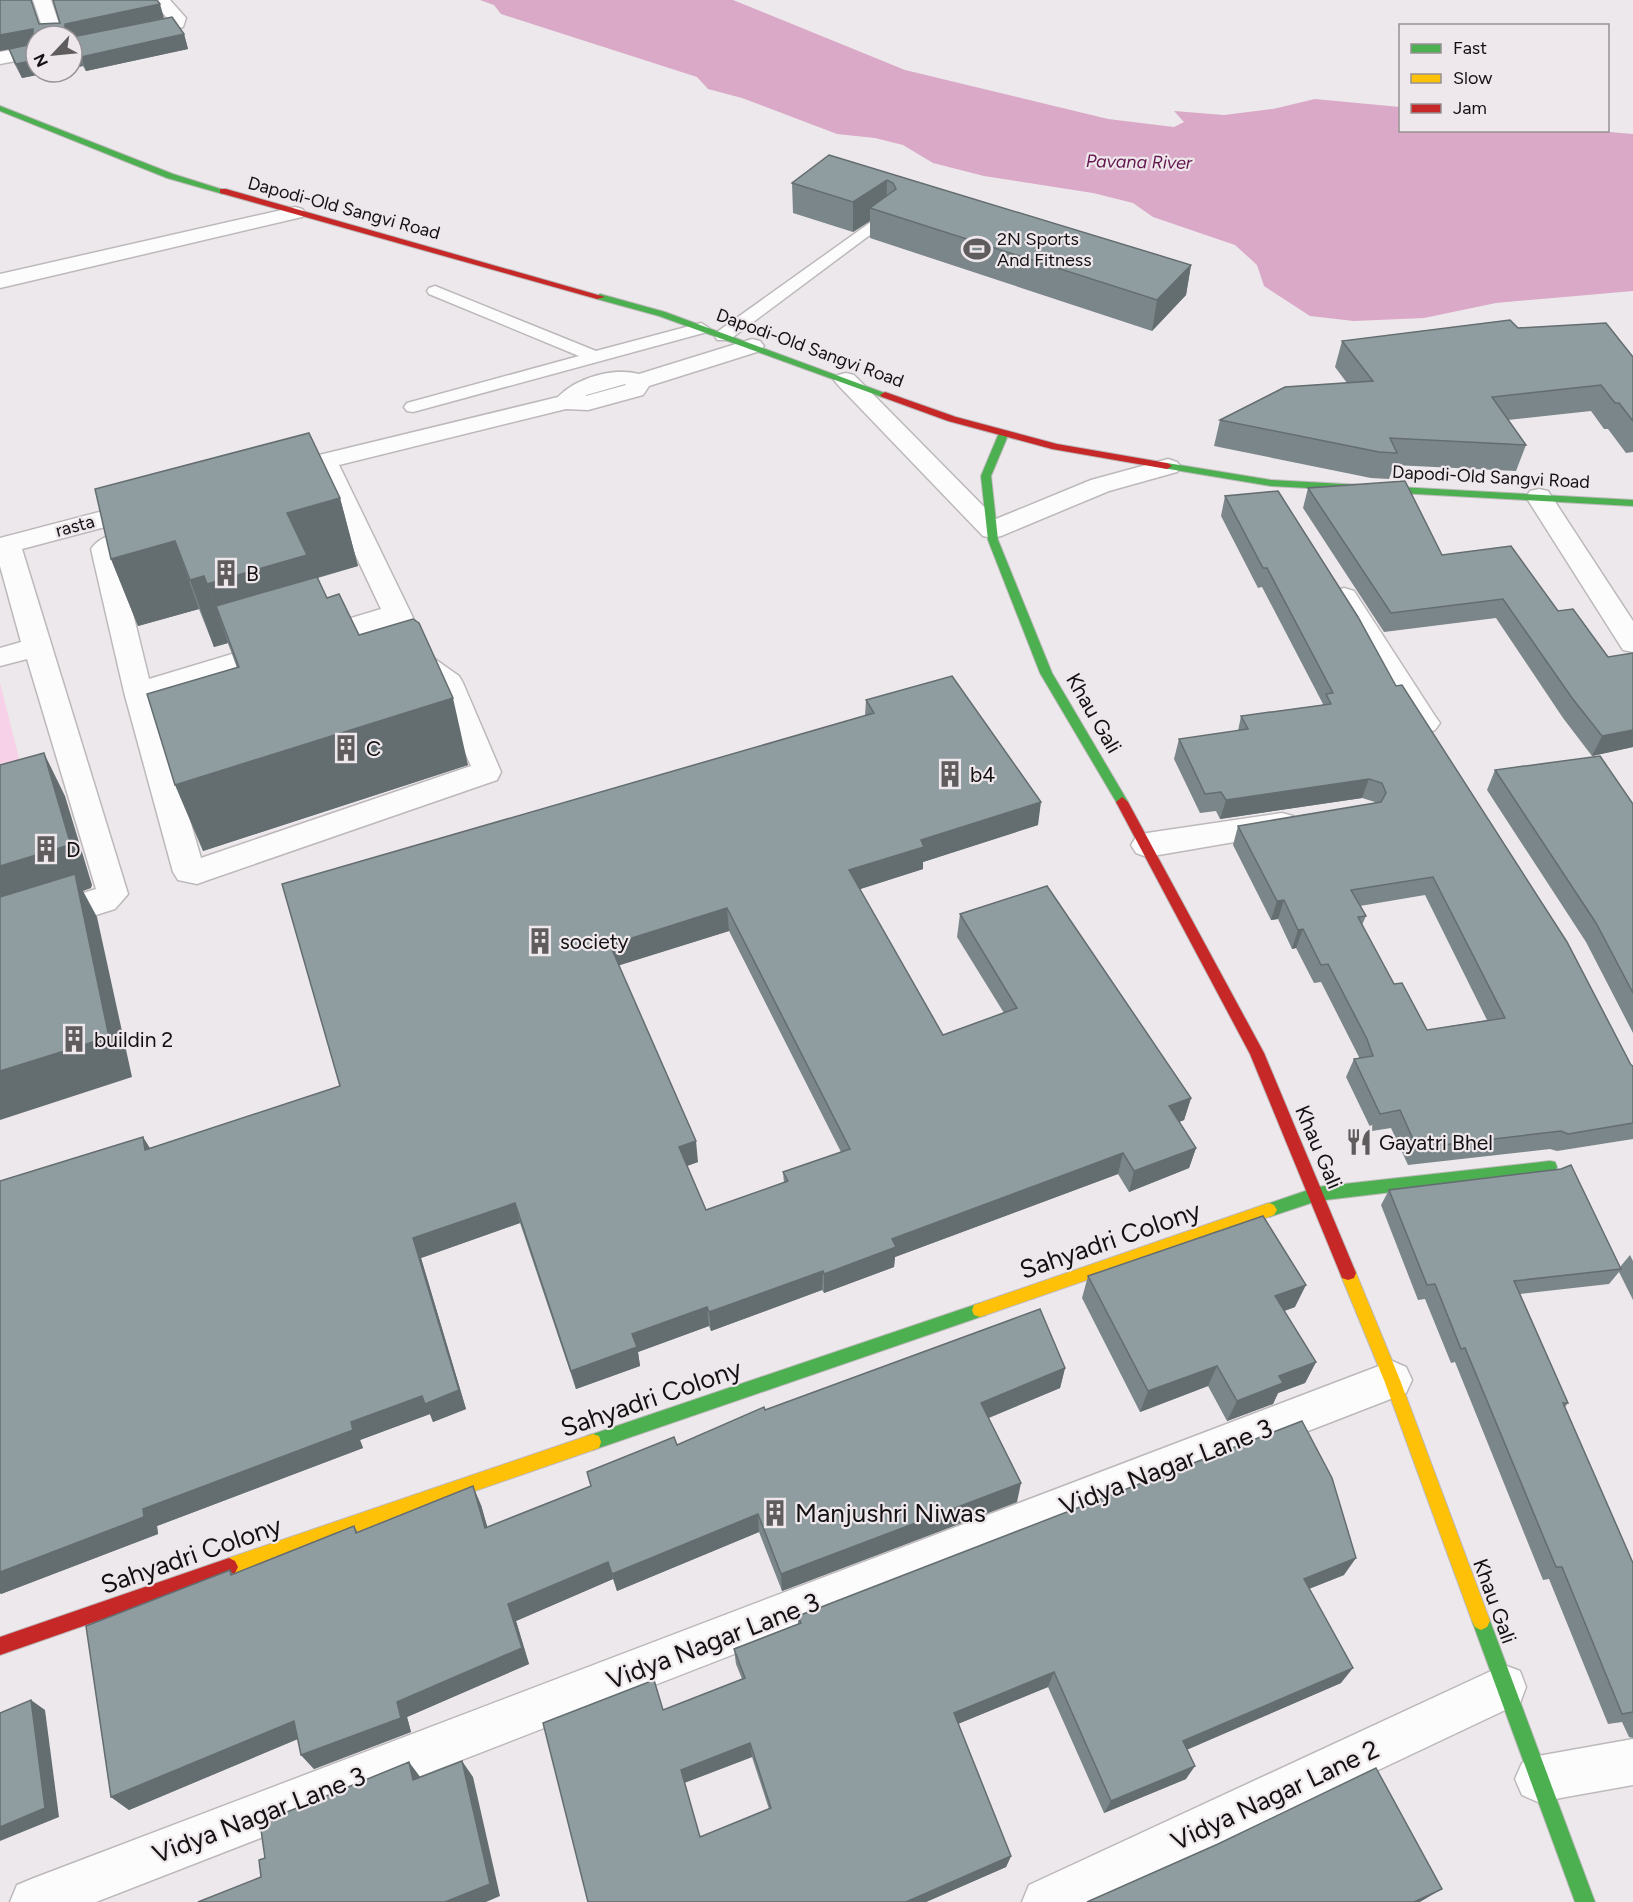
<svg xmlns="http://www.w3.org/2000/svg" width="1633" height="1902" font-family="Figtree,sans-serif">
<rect width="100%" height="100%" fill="#ede8eb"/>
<!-- green -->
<path fill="#f6d1e7" d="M0,683L20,762L0,768Z"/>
<!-- water -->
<path fill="#d9a9c7" d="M480,0H733L905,70L1108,119L1174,127L1184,122L1174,111L1224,115L1273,109L1315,99L1400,107V130H1586L1633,134V291L1496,303L1424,318L1354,321L1310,316L1264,286L1257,265L1235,245L1153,217L1133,203L1093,193L984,176L933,163L903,145L875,138L837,134L742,98L708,89L697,77L501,14L494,5Z"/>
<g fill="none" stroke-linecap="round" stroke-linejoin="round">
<defs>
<g id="lane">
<path d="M885,212L890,214L893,217L890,220L729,340H717L715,336L717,332Z"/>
<path d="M435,286L596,351L701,323L709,328L707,332L413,412L407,411L404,407L407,403L579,356L429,294L427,291L429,288Z"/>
</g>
<g id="street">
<path d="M33,0H51L63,36H45Z"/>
<path d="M151,0H170L186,18L183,27L72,50V38L168,19Z"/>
<path d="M36,45V57L0,64V52Z"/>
<path d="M295,207L302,209L306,213L302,217L0,288V274Z"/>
<path d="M752,339L760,341L764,346L760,351L649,386L643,395L588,410L566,409L339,465L432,657L459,676L463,683L501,772L497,780L208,880L197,884L178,880L173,872L124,692L91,549C101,533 142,523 160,527L164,533L160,539L118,552L149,679L381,609L311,461L315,456L558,397C576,378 613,367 639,374ZM625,384L626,385L586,396V395ZM389,626L414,674L437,689L471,766L201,858L154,697Z"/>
<path d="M846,373L854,375L996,519L1091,480L1168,459L1177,462L1181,467L1177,472L1109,491L1001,536L992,538L983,536L838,385L834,380L838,375Z"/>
<path d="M1539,489L1548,491L1633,621V652L1623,650L1526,497L1530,491Z"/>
<path d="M145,500L154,502L158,508L154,514L22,549L128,894L115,909L0,945V919L96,889L27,659L0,666V648L21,642L0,566V538Z"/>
<path d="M1344,588L1354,591L1435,716L1440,723L1435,730L1425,733L1415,730L1330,597L1334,591Z"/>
<path d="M1282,813L1293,816L1297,824L1293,832L1147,857L1136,853L1131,845L1136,837L1147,833Z"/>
<path d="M1392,1361L1406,1367L1412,1380L1406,1393L96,1902H10L17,1885L34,1878Z"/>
<path d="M1504,1665L1520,1671L1526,1687L1520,1703L1099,1902H1022L1029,1885Z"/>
<path d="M1633,1739V1785L1538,1802L1522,1795L1515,1779L1522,1763L1538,1756Z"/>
</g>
<g id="fast">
<path d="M0,106L173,174L227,191L223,194L167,178L0,111Z"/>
<path d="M600,294L665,312L890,395L882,397L659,316L597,299L595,297Z"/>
<path d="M1004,430L1009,433L991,476L998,540L1052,673L1128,802L1126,805H1118L1040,673L988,540L981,476L999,433Z"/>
<path d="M1167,463L1271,480L1633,500V506L1271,486L1163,468L1162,466Z"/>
<path d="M1550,1161L1555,1162L1557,1167L1555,1172L1550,1173L1317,1201L1269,1217L1264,1215L1261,1210L1264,1205L1317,1187Z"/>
<path d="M980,1303L986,1305L988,1310L986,1315L980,1317L593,1450L587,1448L585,1442L587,1436L593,1434Z"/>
<path d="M1481,1612L1487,1615L1490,1621L1595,1902H1575L1472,1621L1475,1615Z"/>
</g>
<g id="slow">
<path d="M1269,1203L1274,1205L1277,1210L1274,1215L980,1317L974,1315L972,1310L974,1305L980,1303Z"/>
<path d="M1348,1266L1354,1268L1356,1273L1400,1380L1490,1621L1487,1627L1481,1630L1475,1627L1472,1621L1384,1380L1340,1273L1342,1268Z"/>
<path d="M593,1434L599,1436L601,1442L599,1448L593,1450L229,1576L223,1573L220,1567L223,1561L229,1558Z"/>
</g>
<g id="jam">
<path d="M220,189H226L605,297L597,299L220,193Z"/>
<path d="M885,392L956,417L1057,444L1167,463L1172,466L1167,469L1052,449L948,421L882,397L880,395Z"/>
<path d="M1122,797L1128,802L1264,1053L1356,1273L1354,1278L1348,1280L1342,1278L1250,1054L1116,802Z"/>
<path d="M229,1558L235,1561L238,1567L235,1573L0,1655V1637Z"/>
</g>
</defs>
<!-- lane casing -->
<use href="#lane" stroke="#bdb9bb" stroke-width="3"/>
<!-- street casing -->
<use href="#street" stroke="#bdb9bb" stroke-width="3"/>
<!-- fast casing -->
<use href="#fast" stroke="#bdb9bb" stroke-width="2"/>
<!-- slow casing -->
<use href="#slow" stroke="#bdb9bb" stroke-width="2"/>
<!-- jam casing -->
<use href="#jam" stroke="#bdb9bb" stroke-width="2"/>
<!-- lane -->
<use href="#lane" fill="#fcfcfc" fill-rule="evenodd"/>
<!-- street -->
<use href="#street" fill="#fcfcfc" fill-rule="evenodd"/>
<!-- fast -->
<use href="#fast" fill="#4caf50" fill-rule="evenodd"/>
<!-- slow -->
<use href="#slow" fill="#ffc107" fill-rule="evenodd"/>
<!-- jam -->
<use href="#jam" fill="#c62828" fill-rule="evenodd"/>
</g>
<!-- wall -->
<g fill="#7b868a" fill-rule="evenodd">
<path d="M0,0L39,24L164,18L107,30L184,34L188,49L86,71L83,66L72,68V36L36,72H52L22,78L14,63L9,49L26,45L0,51Z"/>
<path d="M829,155L1191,265L1186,295L1152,331L870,238V221L853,232L793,213L792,183Z"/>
<path d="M1518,328L1633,357V452L1626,453L1608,429H1604L1591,411L1508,420L1526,445L1516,471L1394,465L1389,479L1371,478L1214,446L1220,420L1347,383L1335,367L1342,341Z"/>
<path d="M1308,488L1442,555L1558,611L1608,657L1633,747L1592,756L1563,718L1496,618L1384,632L1303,508Z"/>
<path d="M1225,496L1396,686L1631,1065L1633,1066V1139L1557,1151L1550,1149L1408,1165L1391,1128L1372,1131L1346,1077L1354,1059L1359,1058V1057L1321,982L1314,983L1296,948L1292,949L1278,919L1271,920L1233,845L1238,826L1375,803V802L1362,798L1220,819L1216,811L1200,813L1174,759L1179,739L1238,731L1241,716L1322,705L1323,704L1262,587L1258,588L1221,516ZM1425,895L1487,1020L1427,1030L1394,984L1362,925L1366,916L1360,906Z"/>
<path d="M340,498L358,566L318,578L327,598L468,765L203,851L237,668L228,643L214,647L199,609L138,626L111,559Z"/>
<path d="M866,700L1038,825L923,862V869L860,889L943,1035L1004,1013L957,937L960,914L1191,1098L1184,1120L1179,1122L1196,1148L1189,1168L1129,1192L1118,1174L895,1257L894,1267L824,1293L822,1290L711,1331L709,1326L638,1352L640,1366L576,1389L520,1223L421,1258L466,1409L433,1422L430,1414L360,1440L363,1448L157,1526L158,1534L1,1594L0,1593V1181L143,1137L150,1148L340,1086L865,716ZM729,931L841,1152L783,1172L784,1183L706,1210L687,1166L698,1162L619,965Z"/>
<path d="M1495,770L1633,804V1033L1586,942L1487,790Z"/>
<path d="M1389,1190L1620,1267L1630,1255L1633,1261V1300L1619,1272L1609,1284L1520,1294L1568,1403L1565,1407L1633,1563V1738L1629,1737L1622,1722L1608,1724L1549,1579L1543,1580L1455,1362L1451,1363L1425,1299L1418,1300L1381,1205Z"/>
<path d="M1088,1276L1295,1307L1284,1311L1316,1362L1305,1383L1278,1393L1273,1404L1227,1421L1208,1386L1140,1412L1082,1298Z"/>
<path d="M1065,1368L1060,1388L989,1418L1017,1502L782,1591L759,1532L617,1591L613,1579L516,1621L529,1664L407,1717L411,1732L314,1769L301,1755L298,1739L129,1810L111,1797L230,1570L233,1574L354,1526L358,1533L481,1505L487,1527L591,1486L587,1472L677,1445L765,1410Z"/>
<path d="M1344,1575L1309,1589L1341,1683L1187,1749L1186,1779L1104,1813L1048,1687L958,1724L1011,1856L1006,1867L926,1902H588L663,1710L742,1679L736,1664L734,1649L798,1624V1616ZM752,1757L769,1809L700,1837L684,1783Z"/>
</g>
<!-- shaded-wall -->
<g fill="#646d70">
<path d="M160,4L164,18L72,38V36H65V24Z"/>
<path d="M33,29L36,44L0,51V35Z"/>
<path d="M184,34L188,49L86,71L81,57Z"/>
<path d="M78,51L83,66L72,68V53Z"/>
<path d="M36,60V72H52L22,78L16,64Z"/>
<path d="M887,180L886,210L870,208V221L853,232V202Z"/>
<path d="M1191,265L1186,295L1152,331L1157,300Z"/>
<path d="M340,498L358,566L216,606L231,652L207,584L287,513Z"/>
<path d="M175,541L199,609L138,626L111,559Z"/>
<path d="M204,576L228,643L214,647L190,580Z"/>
<path d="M453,698L468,765L203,851L175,785Z"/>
<path d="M1633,730V747L1592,756L1602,736Z"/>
<path d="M44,753L65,796L92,885L91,888L83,891L97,917L132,1077L0,1120V866Z"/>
<path d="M1369,779L1362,798L1220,819L1226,800Z"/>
<path d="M1041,802L1038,825L923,862V869L848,893L849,870L921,840Z"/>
<path d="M1284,900L1278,919L1271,920L1277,901Z"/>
<path d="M727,908L729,931L614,967L610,945Z"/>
<path d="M1303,929L1296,948L1292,949L1298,930Z"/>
<path d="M1191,1098L1184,1120L1163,1128L1169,1106Z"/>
<path d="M143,1137L155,1158L145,1150Z"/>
<path d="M696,1141L698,1162L681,1168L679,1147Z"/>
<path d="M1196,1148L1189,1168L1129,1192L1134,1171Z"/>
<path d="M1123,1153L1118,1174L895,1257L894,1267L824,1293V1274L892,1239Z"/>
<path d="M515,1203L520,1223L421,1258L466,1409L433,1422L430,1414L360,1440L363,1448L157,1526L158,1534L1,1594L0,1593V1572L143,1509L351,1422L413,1238Z"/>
<path d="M823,1271L822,1290L711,1331L709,1312Z"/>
<path d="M1306,1285L1295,1307L1265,1318L1275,1296Z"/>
<path d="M707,1307L709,1326L638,1352L640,1366L576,1389L571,1371L632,1334Z"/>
<path d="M1316,1362L1305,1383L1278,1393L1273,1404L1227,1421L1237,1401L1279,1376Z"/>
<path d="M1217,1366L1208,1386L1140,1412L1148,1391Z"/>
<path d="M1065,1368L1060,1388L978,1422L981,1403Z"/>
<path d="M1021,1483L1017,1502L782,1591L781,1574Z"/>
<path d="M473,1486L481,1505L493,1546L485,1528Z"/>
<path d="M758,1514L759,1532L617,1591L612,1574Z"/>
<path d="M1356,1558L1344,1575L1293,1595L1304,1579Z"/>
<path d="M608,1562L613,1579L516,1621L529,1664L407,1717L411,1732L314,1769L301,1755L397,1702L508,1604Z"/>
<path d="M1353,1668L1341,1683L1175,1755L1183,1741Z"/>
<path d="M1054,1672L1048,1687L950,1727L954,1713Z"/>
<path d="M31,1700L45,1710L59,1817L0,1841V1827Z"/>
<path d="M294,1721L307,1735L129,1810L111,1797Z"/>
<path d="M750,1743L752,1757L684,1783L681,1770Z"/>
<path d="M462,1761L473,1777L500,1896L486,1902H445Z"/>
<path d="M409,1762L421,1778L413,1780Z"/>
<path d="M1195,1766L1186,1779L1104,1813L1111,1801Z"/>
<path d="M1011,1856L1006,1867L926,1902H906Z"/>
<path d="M1442,1889L1420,1902H1414Z"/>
</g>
<!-- building -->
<g fill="#8f9ca0" stroke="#646d70" stroke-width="1.5" fill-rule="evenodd">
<path d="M0,0H31L39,24L60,23L53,0H157L160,4L65,24V36H36V60L16,64L9,49L33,44V29L0,35Z"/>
<path d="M172,17L184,34L81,57L78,51L72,53V37Z"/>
<path d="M829,155L1191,265L1157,300L870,208L896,189L893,183L887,180L853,202L792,183Z"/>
<path d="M1510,320L1518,328L1606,323L1633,357V421L1619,403H1615L1601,385L1492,397L1526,445L1390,438L1397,453L1379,452L1220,420L1285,387L1373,381L1342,341Z"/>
<path d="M309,433L340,498L287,513L307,555L207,584L204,576L190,580L175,541L111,559L95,489Z"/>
<path d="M1405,481L1442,555L1511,546L1558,611L1573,609L1608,657L1633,653V730L1602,736L1572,698L1503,599L1391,613L1308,488Z"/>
<path d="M1278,491L1358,617L1396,686L1402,685L1567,942L1631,1065L1633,1066V1123L1568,1134L1561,1131L1417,1148L1400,1110L1380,1114L1354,1059L1373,1056L1367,1039L1328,964L1321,965L1303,929L1298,930L1284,900L1277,901L1238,826L1381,802L1386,793L1382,783L1369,779L1226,800L1221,792L1205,794L1179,739L1248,729L1241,716L1331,704L1326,694L1333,693L1267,568H1263L1225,496ZM1433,877L1505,1018L1427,1030L1402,983L1394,984L1358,917L1366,916L1351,890Z"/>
<path d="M317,577L327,598L339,594L359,635L413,619L419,623L453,698L175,785L147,694L239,667L216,606Z"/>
<path d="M952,676L1041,802L921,840L924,847L849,870L943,1035L1017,1008L960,914L1047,886L1191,1098L1169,1106L1196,1148L1134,1171L1123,1153L892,1239L896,1247L824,1274L823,1271L709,1312L707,1307L632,1334L637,1347L571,1371L515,1203L413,1238L459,1390L425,1404L422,1396L351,1422L353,1430L143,1509L144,1517L0,1572V1181L143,1137L145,1150L340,1086L282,884L874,713L866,700ZM727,908L850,1149L783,1172L788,1181L706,1210L679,1147L696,1141L610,945Z"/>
<path d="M44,753L70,842L69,845L0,866V765Z"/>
<path d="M1600,756L1633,804V993L1596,923L1495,770Z"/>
<path d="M75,874L109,1037L0,1071V897Z"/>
<path d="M1571,1165L1621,1269L1514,1281L1568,1403H1563L1633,1563V1712L1622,1714L1562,1567H1556L1465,1348L1461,1349L1435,1284L1427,1285L1389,1190L1561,1169Z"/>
<path d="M1263,1216L1306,1285L1275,1296L1316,1362L1279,1376L1283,1383L1237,1401L1217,1366L1148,1391L1088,1276Z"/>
<path d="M1040,1309L1065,1368L981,1403L1021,1483L781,1574L758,1514L612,1574L608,1562L508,1604L522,1648L397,1702L401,1718L301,1755L294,1721L111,1797L86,1626L230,1570L231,1575L354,1526L356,1533L473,1486L485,1528L591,1486L587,1472L674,1437L677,1445L764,1407L765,1410Z"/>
<path d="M1302,1421L1332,1478L1356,1558L1304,1579L1353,1668L1183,1741L1195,1766L1111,1801L1054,1672L954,1713L1011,1856L906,1902H588L543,1723L654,1680L663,1710L745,1678L734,1649L801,1623L798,1616ZM750,1743L771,1808L700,1837L681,1770Z"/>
<path d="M31,1700L45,1808L0,1827V1713Z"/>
<path d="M462,1761L490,1884L445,1902H198L261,1877L259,1860L265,1858L260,1823L409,1762L413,1780Z"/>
<path d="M1376,1768L1442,1889L1414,1902H1087L1218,1844Z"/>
</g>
<!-- icons -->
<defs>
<symbol id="stadium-bare" viewBox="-9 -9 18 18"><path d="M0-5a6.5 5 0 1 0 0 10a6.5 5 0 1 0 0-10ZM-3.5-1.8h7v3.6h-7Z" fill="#5f5c5e" stroke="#eee7eb" stroke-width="2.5" paint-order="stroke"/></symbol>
<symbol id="building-bare" viewBox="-9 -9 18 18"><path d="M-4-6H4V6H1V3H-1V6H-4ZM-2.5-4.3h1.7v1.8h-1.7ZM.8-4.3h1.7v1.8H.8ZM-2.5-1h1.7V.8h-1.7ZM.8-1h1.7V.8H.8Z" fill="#5f5c5e" stroke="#eee7eb" stroke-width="2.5" paint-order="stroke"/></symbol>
<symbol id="restaurant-bare" viewBox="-9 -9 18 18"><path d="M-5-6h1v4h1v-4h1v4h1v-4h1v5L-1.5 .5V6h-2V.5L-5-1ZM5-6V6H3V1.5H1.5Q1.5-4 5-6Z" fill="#5f5c5e" stroke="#eee7eb" stroke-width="2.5" paint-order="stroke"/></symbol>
</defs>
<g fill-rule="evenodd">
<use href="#stadium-bare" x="958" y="230" width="38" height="38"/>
<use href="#building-bare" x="207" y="554" width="38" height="38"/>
<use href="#building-bare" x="327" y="729" width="38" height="38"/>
<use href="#building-bare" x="931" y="755" width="38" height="38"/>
<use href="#building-bare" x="27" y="830" width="38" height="38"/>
<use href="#building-bare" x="521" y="922" width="38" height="38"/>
<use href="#building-bare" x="55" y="1020" width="38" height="38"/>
<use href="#restaurant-bare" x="1340" y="1123" width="38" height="38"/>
<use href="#building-bare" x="756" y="1494" width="38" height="38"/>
</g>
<g text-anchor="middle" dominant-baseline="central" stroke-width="4.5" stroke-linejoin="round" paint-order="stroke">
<!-- far-water labels -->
<g font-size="18" font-style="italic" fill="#63164d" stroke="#eee7eb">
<text transform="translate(1139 162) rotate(1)">Pavana River</text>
</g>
<!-- far-street labels -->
<g font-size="18" fill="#131112" stroke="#eee7eb">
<text transform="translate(344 208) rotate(15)">Dapodi-Old Sangvi Road</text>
<text transform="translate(810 348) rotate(20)">Dapodi-Old Sangvi Road</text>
<text transform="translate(1491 477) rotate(3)">Dapodi-Old Sangvi Road</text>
<text transform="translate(75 526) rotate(-15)">rasta</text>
</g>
<!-- far-poi labels -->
<g font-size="18" fill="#131112" stroke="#eee7eb" text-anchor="start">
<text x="997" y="239">2N Sports<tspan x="997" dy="21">And Fitness</tspan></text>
</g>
<!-- poi labels -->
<g font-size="21" fill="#131112" stroke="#eee7eb" text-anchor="start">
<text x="246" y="573">B</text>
<text x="366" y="748">C</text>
<text x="970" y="774">b4</text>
<text x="66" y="849">D</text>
<text x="560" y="941">society</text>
<text x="94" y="1039">buildin 2</text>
<text x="1379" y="1142">Gayatri Bhel</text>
</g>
<!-- street labels -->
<g font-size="21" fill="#131112" stroke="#eee7eb">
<text transform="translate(1094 713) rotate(60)">Khau Gali</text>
<text transform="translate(1319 1147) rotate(67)">Khau Gali</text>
<text transform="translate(1495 1601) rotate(70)">Khau Gali</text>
</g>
<!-- near-street labels -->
<g font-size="26" fill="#131112" stroke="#eee7eb">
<text transform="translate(1110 1240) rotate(-19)">Sahyadri Colony</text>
<text transform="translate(651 1398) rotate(-19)">Sahyadri Colony</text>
<text transform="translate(1166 1467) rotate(-21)">Vidya Nagar Lane 3</text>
<text transform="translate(191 1555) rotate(-19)">Sahyadri Colony</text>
<text transform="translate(713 1641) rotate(-21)">Vidya Nagar Lane 3</text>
<text transform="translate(1275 1795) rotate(-25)">Vidya Nagar Lane 2</text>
<text transform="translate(259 1815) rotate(-21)">Vidya Nagar Lane 3</text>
</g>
<!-- near-poi labels -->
<g font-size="26" fill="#131112" stroke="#eee7eb" text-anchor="start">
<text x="795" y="1513">Manjushri Niwas</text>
</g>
</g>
<!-- legend -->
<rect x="1399" y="24" width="210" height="108" fill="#eee7eb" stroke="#969194" stroke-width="1.5"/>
<rect x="1411" y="44" width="30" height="9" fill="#4caf50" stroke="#969194" stroke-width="1.5"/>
<text x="1453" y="54" font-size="18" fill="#131112">Fast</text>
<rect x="1411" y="74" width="30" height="9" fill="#ffc107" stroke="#969194" stroke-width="1.5"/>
<text x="1453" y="84" font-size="18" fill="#131112">Slow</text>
<rect x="1411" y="104" width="30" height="9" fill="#c62828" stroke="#969194" stroke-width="1.5"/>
<text x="1453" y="114" font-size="18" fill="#131112">Jam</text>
<!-- north arrow -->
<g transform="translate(54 54) rotate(244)"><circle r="28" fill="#eee7eb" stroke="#969194" stroke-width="1.5"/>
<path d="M0-4.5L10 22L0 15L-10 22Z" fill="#5f5c5e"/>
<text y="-9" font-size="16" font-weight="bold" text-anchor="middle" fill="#131112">N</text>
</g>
</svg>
